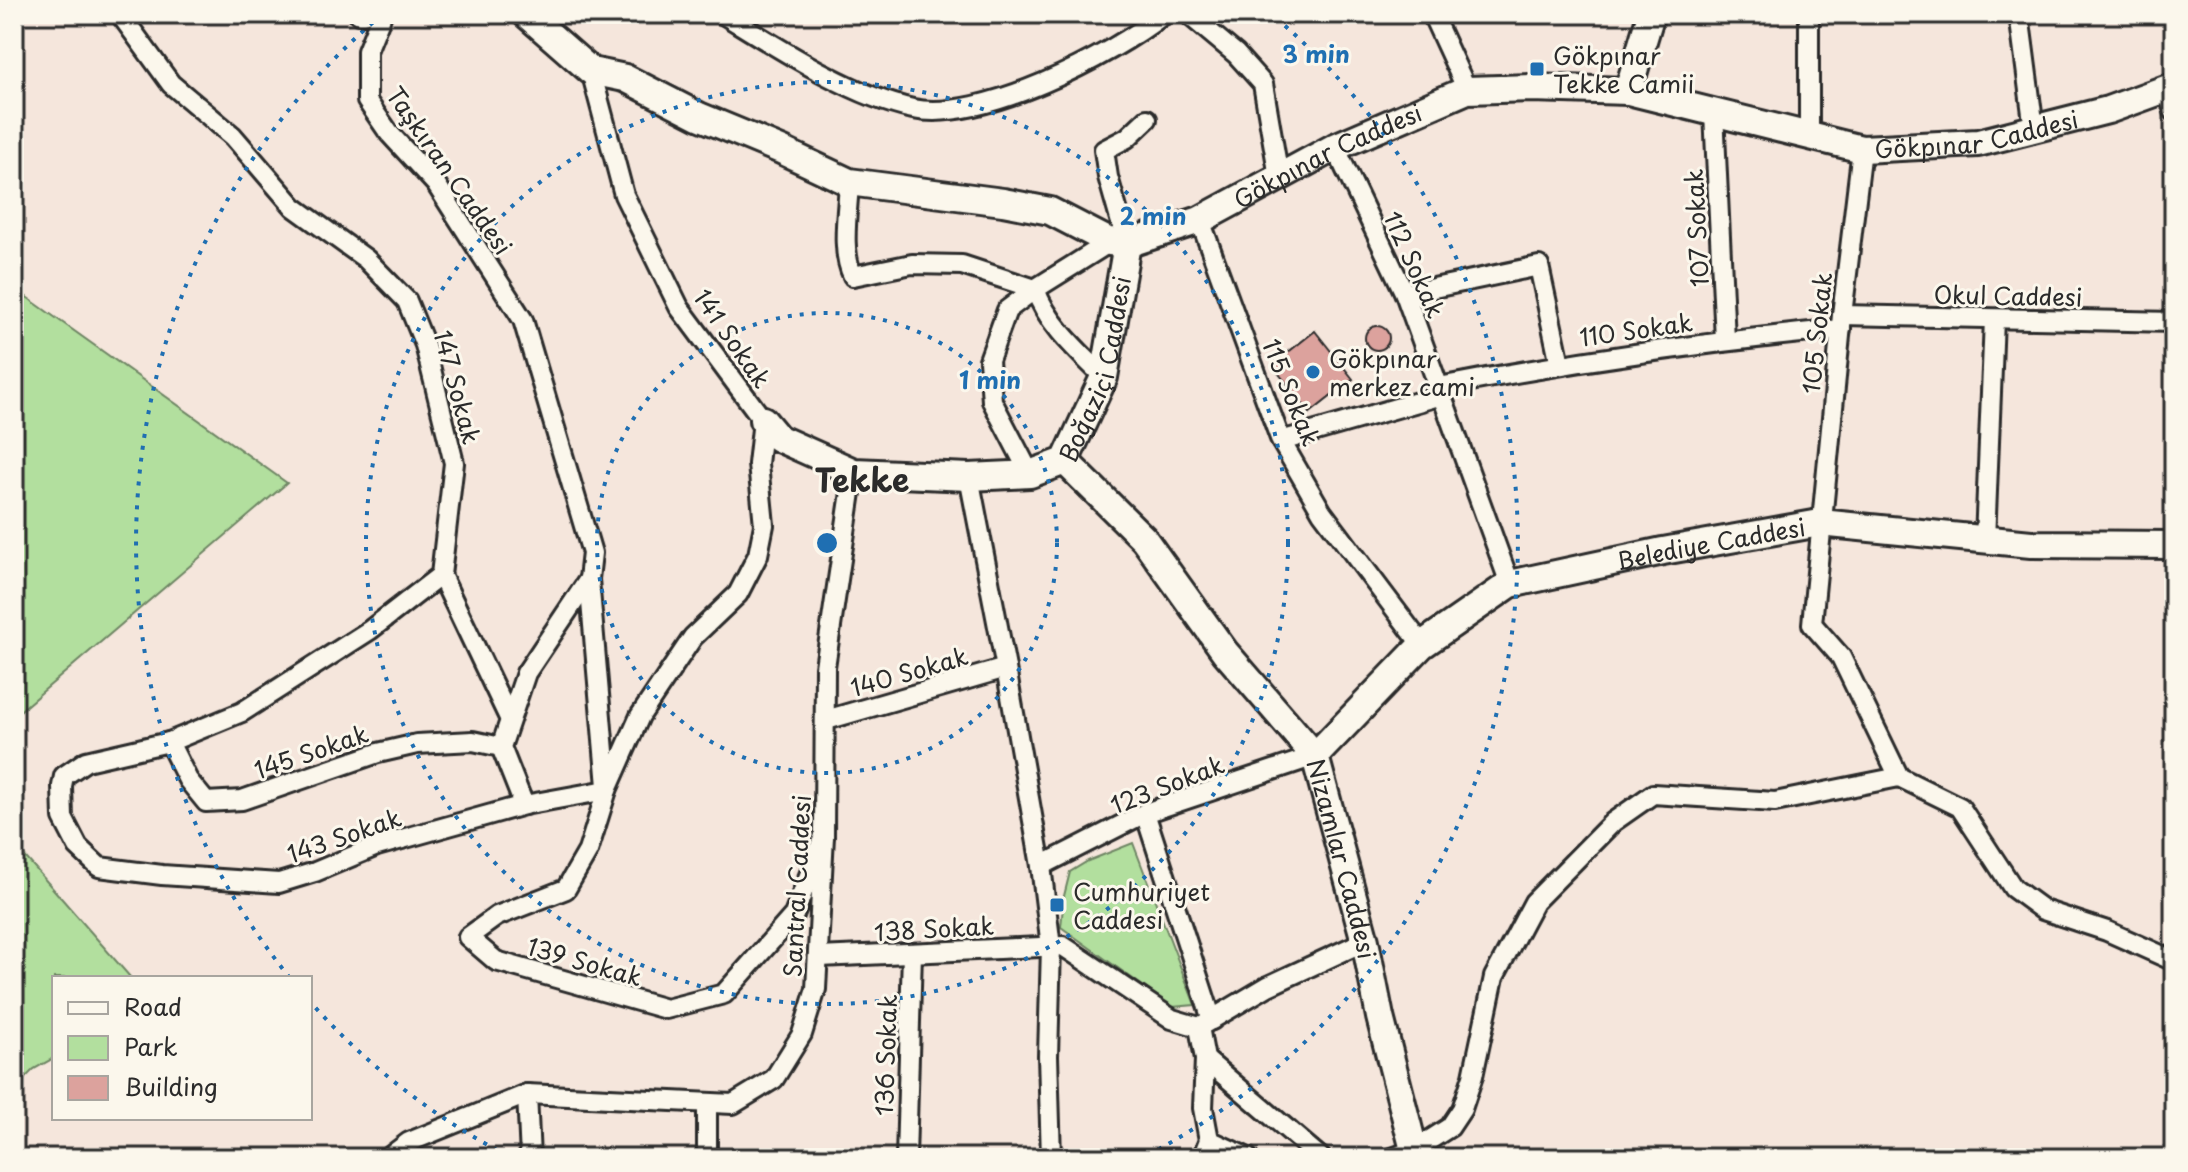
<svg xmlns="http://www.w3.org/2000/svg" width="2188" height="1172" font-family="'Playpen Sans',sans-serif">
<rect width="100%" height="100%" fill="#f5e6dc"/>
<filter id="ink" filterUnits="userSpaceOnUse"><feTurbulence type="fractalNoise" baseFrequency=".0125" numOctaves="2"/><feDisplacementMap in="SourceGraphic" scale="16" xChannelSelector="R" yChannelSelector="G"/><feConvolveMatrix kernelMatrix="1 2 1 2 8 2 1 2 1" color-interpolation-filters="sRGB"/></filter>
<g filter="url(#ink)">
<!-- green -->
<g fill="#b2df9e" stroke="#6e8564" stroke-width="2">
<path d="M14,288L287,483L14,716Z"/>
<path d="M1133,843L1195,1005L1172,1007L1061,927L1064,896L1070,872L1088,861Z"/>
<path d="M14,844L131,978H54V1058L34,1069L14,1089Z"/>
</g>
<!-- building -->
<g fill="#dca29d" stroke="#2b2b2b" stroke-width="2">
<circle cx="1377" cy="338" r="12"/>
<path d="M1315,331L1353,379L1310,413L1272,365Z"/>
</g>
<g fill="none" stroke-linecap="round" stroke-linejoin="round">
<defs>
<g id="street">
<path d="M120,14L171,84L233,136L294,207L366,259L407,301L425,345L454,463L441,575L370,630L242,712L169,742L86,761L64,776L62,786L63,818L78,847L99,867L162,875L279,883L315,872L377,846L524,805L607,790"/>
<path d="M359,14H364"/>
<path d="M382,14L367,51V101L389,133L436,184L523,320L592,553L589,579L607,786"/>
<path d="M723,14C777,47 851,96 913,109C981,123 1111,56 1164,14"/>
<path d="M1188,14L1236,54L1263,84L1279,177"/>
<path d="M1432,14L1467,90"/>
<path d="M1809,14V137"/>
<path d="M2019,14L2034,129"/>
<path d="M591,71L624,195L679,307L763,420L758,464L764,525L758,555L738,594L693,637L640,716L607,790L588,851L566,889L497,916L468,937L496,961L666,1009L724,994L794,915L824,836"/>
<path d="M2167,90L2174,111"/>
<path d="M1714,113L1725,340"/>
<path d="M1335,147L1405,294L1510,584"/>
<path d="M1862,149L1842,315L1812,624L1841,657L1899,777"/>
<path d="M849,182C848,211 840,251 853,276L912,264L962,265L1035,289"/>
<path d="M1200,220L1281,441L1322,512L1422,645"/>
<path d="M1127,244L1108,177L1104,150L1127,138L1147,119"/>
<path d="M1035,289C1048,325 1078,351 1104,377"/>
<path d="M1405,294L1539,266L1560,364"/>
<path d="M1842,315L2174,322"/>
<path d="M1439,387C1573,361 1706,342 1841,329"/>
<path d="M1281,441L1442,395"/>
<path d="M1030,474L992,401L989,360L1007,310L1035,289L1110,242"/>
<path d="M969,477L1006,668L1041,866L1051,947L1048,1056L1051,1158"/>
<path d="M1985,540L1994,319"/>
<path d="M441,575L509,718"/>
<path d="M826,720L1006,668"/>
<path d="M169,742L188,780L206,802L242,800L378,753L417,744L473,741L501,747"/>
<path d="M524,805L501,747L526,673L589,579"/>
<path d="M1145,813L1212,1020"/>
<path d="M1041,866L1145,813L1315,756"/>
<path d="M819,957L1063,946L1172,1019L1199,1027"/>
<path d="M1204,1024L1268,986L1365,941"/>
<path d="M1199,1027L1205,1059L1203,1108L1209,1140L1202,1158"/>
<path d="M1205,1059L1321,1158"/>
<path d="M527,1094L530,1158"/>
<path d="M1209,1140L1248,1158"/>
<path d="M388,1158L409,1142L527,1094L733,1104L774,1079L802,1034L816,989L824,836L825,667L854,472"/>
<path d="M707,1158V1103"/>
<path d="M906,1158L912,953"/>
<path d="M1392,1158L1414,1150L1450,1127L1462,1109L1473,1076L1494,977L1534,902L1613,822L1653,794L1775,802L1899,777L1960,807L2013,888L2043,910L2107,931L2174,961"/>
</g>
<g id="secondary">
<path id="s1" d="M526,14L591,71L625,78L699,116L781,150L849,182L1003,202L1050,211L1110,242L1127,244L1200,220L1335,147L1467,90L1532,88L1628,91L1862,149L1978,143L2108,110L2174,86"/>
<path d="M1628,91L1651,14"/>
<path id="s2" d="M763,420L778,438L854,472L969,477L1030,474L1065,461L1104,377L1127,244"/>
<path id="s3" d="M1065,461L1144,539L1225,652L1315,756L1365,941L1380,1017L1414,1150"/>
<path id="s4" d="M1315,756L1422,645L1510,584L1663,551L1820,523L2031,544L2174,545"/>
</g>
</defs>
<!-- street casing -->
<use href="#street" stroke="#2b2b2b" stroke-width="24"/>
<!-- secondary casing -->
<use href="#secondary" stroke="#2b2b2b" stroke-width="32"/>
<!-- street -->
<use href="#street" stroke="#fbf7ec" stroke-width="18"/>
<!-- secondary -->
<use href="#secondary" stroke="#fbf7ec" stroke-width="26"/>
</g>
</g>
<!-- distance rings -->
<g fill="none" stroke="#1f6fb2" stroke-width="4" stroke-dasharray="4 8">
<circle cx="827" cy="543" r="230"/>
<circle cx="827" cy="543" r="461"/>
<path d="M508 1156A691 691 0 0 1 313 1005M290 978A691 691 0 0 1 378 18M1276 18A691 691 0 0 1 1146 1156"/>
</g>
<!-- markers -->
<g fill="#1f6fb2" stroke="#fbf7ec" stroke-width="3">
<rect x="1529" y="61" width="16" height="16" rx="4"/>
<circle cx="1313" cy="372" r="8"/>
<rect x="1049" y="897" width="16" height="16" rx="4"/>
</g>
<g text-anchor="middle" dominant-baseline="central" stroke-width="6" stroke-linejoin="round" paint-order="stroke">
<!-- poi labels -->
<g font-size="24" fill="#2b2b2b" stroke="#fbf7ec" text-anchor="start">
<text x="1553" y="55">Gökpınar<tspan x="1553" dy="28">Tekke Camii</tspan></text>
<text x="1329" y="358">Gökpınar<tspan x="1329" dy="28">merkez cami</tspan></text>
<text x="1073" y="891">Cumhuriyet<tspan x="1073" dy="28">Caddesi</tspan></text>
</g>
<!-- street labels -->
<g font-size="24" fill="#2b2b2b" stroke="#fbf7ec">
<text stroke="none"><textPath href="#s1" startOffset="1548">Gökpınar Caddesi</textPath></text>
<text stroke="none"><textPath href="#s1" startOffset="876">Gökpınar Caddesi</textPath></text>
<text transform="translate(450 170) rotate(55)">Taşkıran Caddesi</text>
<text transform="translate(1696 228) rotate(-93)">107 Sokak</text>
<text transform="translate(1415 264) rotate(66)">112 Sokak</text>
<text transform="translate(2008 295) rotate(1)">Okul Caddesi</text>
<text transform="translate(1636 329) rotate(-8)">110 Sokak</text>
<text transform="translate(1816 333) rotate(-84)">105 Sokak</text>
<text transform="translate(733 338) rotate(55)">141 Sokak</text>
<text stroke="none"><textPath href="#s2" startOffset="418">Boğaziçi Caddesi</textPath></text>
<text transform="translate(458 387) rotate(75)">147 Sokak</text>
<text transform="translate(1292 392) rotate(68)">115 Sokak</text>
<text stroke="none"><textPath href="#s4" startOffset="466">Belediye Caddesi</textPath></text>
<text transform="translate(909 671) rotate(-16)">140 Sokak</text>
<text transform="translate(311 751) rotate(-19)">145 Sokak</text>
<text transform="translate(1167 784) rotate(-21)">123 Sokak</text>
<text transform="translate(344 835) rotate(-19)">143 Sokak</text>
<text stroke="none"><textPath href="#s3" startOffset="494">Nizamlar Caddesi</textPath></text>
<text transform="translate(796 886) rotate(-87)">Santral Caddesi</text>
<text transform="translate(934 928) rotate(-3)">138 Sokak</text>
<text transform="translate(585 961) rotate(16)">139 Sokak</text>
<text transform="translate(885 1055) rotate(-88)">136 Sokak</text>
</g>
<!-- district labels -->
<g font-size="32" font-weight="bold" fill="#2b2b2b" stroke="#fbf7ec">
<text x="862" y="479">Tekke</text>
</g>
</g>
<circle cx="827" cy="543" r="12" fill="#1f6fb2" stroke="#fbf7ec" stroke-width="4"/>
<g font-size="24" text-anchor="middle" font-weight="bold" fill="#1f6fb2" stroke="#fbf7ec" stroke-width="6" stroke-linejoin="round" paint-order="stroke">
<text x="1316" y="63">3 min</text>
<text x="1153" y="225">2 min</text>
<text x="990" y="389">1 min</text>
</g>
<!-- margin -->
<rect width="2188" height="1172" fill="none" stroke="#fbf7ec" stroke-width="48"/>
<rect x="24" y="24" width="2140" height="1124" fill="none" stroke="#2b2b2b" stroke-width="3" filter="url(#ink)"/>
<!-- legend -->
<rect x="52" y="976" width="260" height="144" fill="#fbf7ec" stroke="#a8a59f" stroke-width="2"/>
<rect x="68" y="1002" width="40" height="12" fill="#fbf7ec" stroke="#a8a59f" stroke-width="2"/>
<text x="124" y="1016" font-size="24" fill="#2b2b2b">Road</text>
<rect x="68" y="1036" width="40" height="24" fill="#b2df9e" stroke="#a8a59f" stroke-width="2"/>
<text x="124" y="1056" font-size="24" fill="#2b2b2b">Park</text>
<rect x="68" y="1076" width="40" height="24" fill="#dca29d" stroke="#a8a59f" stroke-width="2"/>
<text x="124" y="1096" font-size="24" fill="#2b2b2b">Building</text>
</svg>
